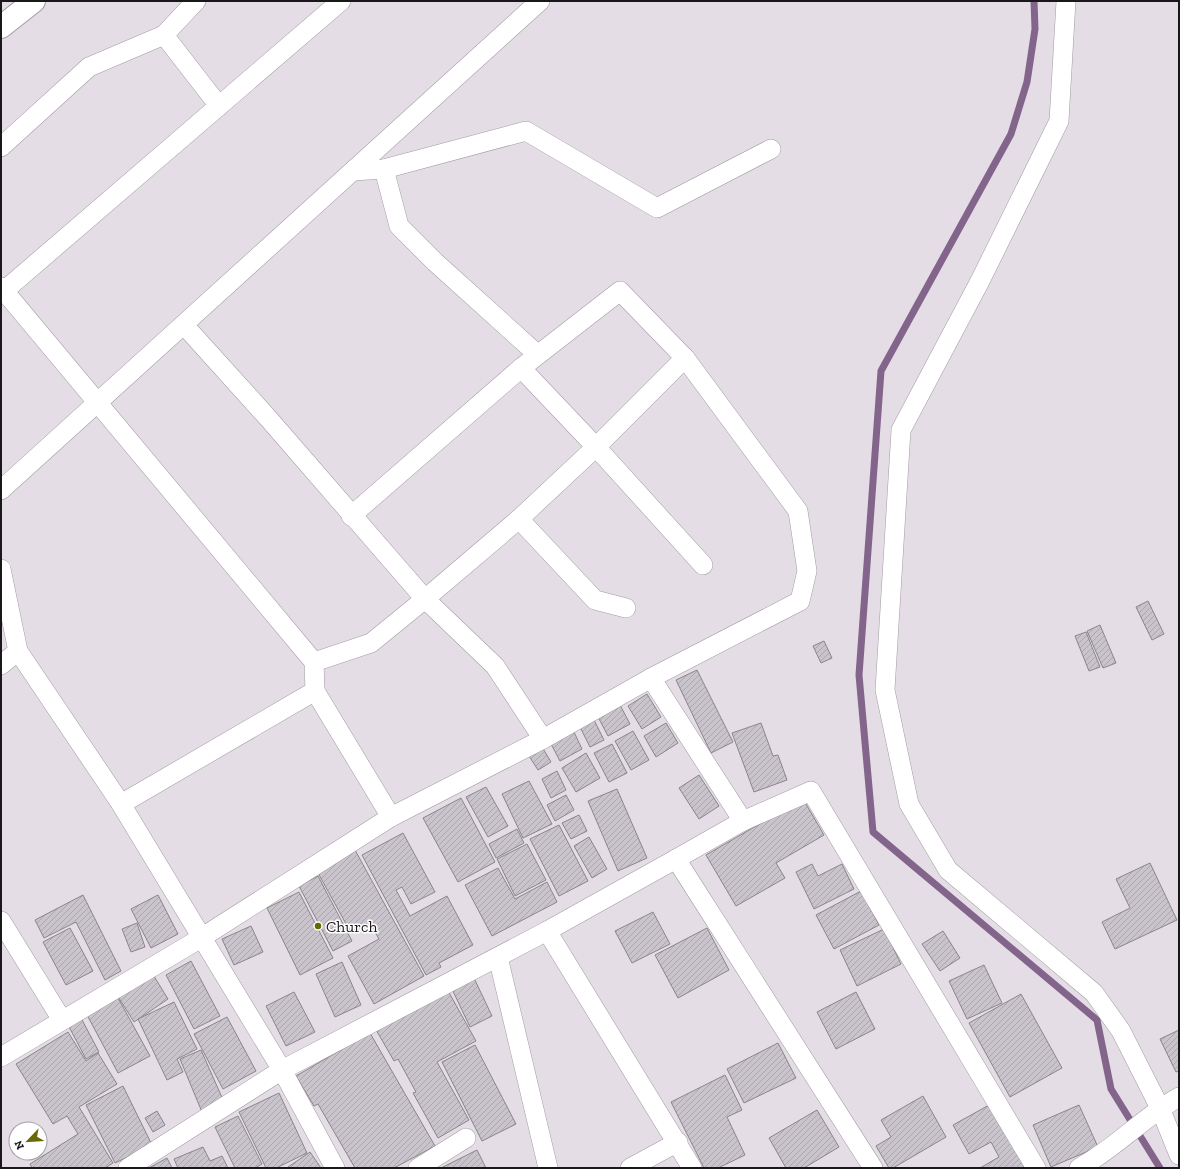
<svg xmlns="http://www.w3.org/2000/svg" width="1180" height="1169" font-family="'Zilla Slab',serif">
<defs>
<pattern id="building-hatch" width="6" height="6" patternUnits="userSpaceOnUse"><rect width="6" height="6" fill="#c9c3cb"/><path d="M-1 1l2-2M0 6l6-6M5 7l2-2" fill="none" stroke="#aca7ae"/></pattern>
</defs>
<rect width="100%" height="100%" fill="#e4dde5"/>
<g fill="none" stroke-linecap="round" stroke-linejoin="round">
<!-- stream -->
<path stroke="#83648b" stroke-width="7" d="M1034,1L1035,29L1027,82L1011,134L881,371L859,675L873,832L1097,1020L1111,1089L1160,1168"/>
</g>
<!-- building -->
<g fill="url(#building-hatch)" stroke="#8a848b">
<path d="M1148,601L1164,634L1152,640L1136,607Z"/>
<path d="M1100,625L1116,663L1103,668L1087,631Z"/>
<path d="M1086,632L1100,667L1089,671L1075,636Z"/>
<path d="M824,641L832,658L821,663L813,646Z"/>
<path d="M697,670L733,742L711,753L676,680Z"/>
<path d="M647,694L661,717L642,729L628,706Z"/>
<path d="M620,705L630,724L608,736L598,717Z"/>
<path d="M594,720L604,740L590,747L580,727Z"/>
<path d="M666,723L678,743L656,757L644,736Z"/>
<path d="M761,723L773,756L778,755L787,780L754,792L732,733Z"/>
<path d="M573,730L582,749L560,761L550,742Z"/>
<path d="M633,731L649,760L631,770L615,741Z"/>
<path d="M612,744L627,773L609,782L594,753Z"/>
<path d="M542,747L551,762L538,770L529,756Z"/>
<path d="M586,753L600,778L576,792L562,768Z"/>
<path d="M557,771L566,790L551,798L542,779Z"/>
<path d="M699,775L719,806L699,819L679,788Z"/>
<path d="M529,781L552,824L523,838L502,794Z"/>
<path d="M486,787L508,826L488,837L466,797Z"/>
<path d="M617,789L647,858L618,871L588,801Z"/>
<path d="M566,795L574,810L555,821L547,805Z"/>
<path d="M461,798L495,862L458,882L423,818Z"/>
<path d="M803,799L824,835L776,863L785,878L736,906L706,855Z"/>
<path d="M579,815L587,831L571,839L562,823Z"/>
<path d="M559,825L588,881L559,896L530,839Z"/>
<path d="M517,829L524,843L496,858L489,844Z"/>
<path d="M403,833L435,892L411,904L402,887L396,890L410,916L447,896L473,945L439,963L441,967L426,975L362,855Z"/>
<path d="M589,837L607,869L592,878L574,846Z"/>
<path d="M527,844L546,880L515,896L497,859Z"/>
<path d="M355,850L424,976L374,1004L348,956L379,939L370,923L351,933L318,873Z"/>
<path d="M1150,863L1177,920L1115,949L1102,922L1130,908L1116,879Z"/>
<path d="M812,864L818,876L842,864L854,889L814,909L796,872Z"/>
<path d="M498,868L515,899L547,882L557,902L492,936L465,885Z"/>
<path d="M318,876L352,941L333,951L299,886Z"/>
<path d="M861,891L879,925L834,949L816,915Z"/>
<path d="M299,892L333,958L300,975L267,908Z"/>
<path d="M83,895L121,971L105,980L76,922L44,938L35,920Z"/>
<path d="M158,895L178,934L151,948L131,909Z"/>
<path d="M653,912L670,944L632,963L615,931Z"/>
<path d="M137,923L145,947L131,952L122,929Z"/>
<path d="M251,926L263,952L234,965L222,939Z"/>
<path d="M70,928L93,971L66,985L43,942Z"/>
<path d="M707,928L729,970L678,998L655,955Z"/>
<path d="M884,929L901,964L857,986L840,950Z"/>
<path d="M943,931L960,958L940,971L922,944Z"/>
<path d="M191,961L220,1016L194,1029L166,975Z"/>
<path d="M342,962L361,1005L335,1017L316,974Z"/>
<path d="M984,965L1002,1003L967,1019L949,981Z"/>
<path d="M152,973L168,999L134,1022L117,995Z"/>
<path d="M473,976L492,1016L470,1027L451,987Z"/>
<path d="M447,989L476,1041L437,1062L469,1120L438,1138L413,1093L416,1092L398,1059L394,1061L375,1028Z"/>
<path d="M294,992L315,1032L286,1046L266,1006Z"/>
<path d="M856,992L875,1029L836,1049L817,1012Z"/>
<path d="M1021,994L1062,1068L1010,1097L969,1023Z"/>
<path d="M118,998L150,1056L118,1073L87,1015Z"/>
<path d="M174,1002L197,1049L177,1059L183,1072L167,1080L138,1019Z"/>
<path d="M227,1017L256,1071L223,1089L194,1034Z"/>
<path d="M81,1018L99,1052L86,1059L68,1025Z"/>
<path d="M1179,1030V1071L1176,1072L1160,1039Z"/>
<path d="M68,1032L86,1061L98,1053L117,1084L79,1107L113,1163L105,1168H32L30,1164L78,1134L67,1116L53,1124L16,1064Z"/>
<path d="M370,1033L435,1146L394,1168H355L318,1104L314,1106L296,1076Z"/>
<path d="M778,1043L796,1078L744,1103L727,1069Z"/>
<path d="M475,1045L516,1124L482,1141L442,1062Z"/>
<path d="M201,1050L224,1102L202,1112L180,1059Z"/>
<path d="M725,1075L742,1110L727,1117L745,1155L718,1168H704L671,1102Z"/>
<path d="M123,1086L152,1145L115,1163L86,1105Z"/>
<path d="M279,1093L307,1153L276,1168H266L239,1112Z"/>
<path d="M923,1096L946,1137L893,1168H889L876,1146L891,1137L881,1120Z"/>
<path d="M991,1104L1027,1168H980L999,1157L991,1142L969,1154L953,1125Z"/>
<path d="M1079,1105L1098,1147L1051,1167L1033,1125Z"/>
<path d="M817,1110L839,1147L804,1168H786L769,1138Z"/>
<path d="M157,1111L165,1125L153,1132L145,1118Z"/>
<path d="M238,1116L262,1164L255,1168H235L215,1127Z"/>
<path d="M203,1147L210,1161L222,1156L228,1168H178L174,1159Z"/>
<path d="M477,1150L486,1168H441Z"/>
<path d="M310,1152L321,1168H289L288,1167Z"/>
<path d="M167,1158L172,1168H149Z"/>
</g>
<g fill="none" stroke-linecap="round" stroke-linejoin="round">
<defs>
<g id="street">
<path d="M1066,1L1059,121L980,281L901,430L885,690L909,804L948,870L1094,993L1121,1031L1160,1108L1179,1155"/>
<path d="M164,35L219,106"/>
<path d="M1,147L89,67L164,35L196,1"/>
<path d="M384,169L399,226L435,262L537,354"/>
<path d="M353,171L384,169L526,131L657,208L771,149"/>
<path d="M1,287L314,662L315,691"/>
<path d="M5,290L341,1"/>
<path d="M184,325L268,418L425,599L495,666L543,739"/>
<path d="M521,368L596,447L703,565"/>
<path d="M1,490L540,1"/>
<path d="M519,519L595,600L626,608"/>
<path d="M1,569L18,651L121,804L282,1070L335,1168"/>
<path d="M314,662L371,643L425,599L519,519L596,447L685,358"/>
<path d="M1,665L18,651"/>
<path d="M651,678L743,821"/>
<path d="M121,804L315,691L391,817"/>
<path d="M676,859L743,821L811,791L1036,1168"/>
<path d="M1,921L62,1020"/>
<path d="M547,931L692,1168"/>
<path d="M498,957L548,1168"/>
<path d="M1,1057L201,938L391,817L543,739L651,678L800,601L807,571L798,511L685,358L620,291L521,368L351,516"/>
<path d="M128,1168L282,1070L547,931L676,859L873,1168"/>
<path d="M418,1168L466,1138"/>
<path d="M630,1168L678,1142"/>
<path d="M1079,1168C1116,1148 1143,1117 1179,1097"/>
</g>
<path id="secondary" d="M1,27L34,1"/>
</defs>
<!-- street casing -->
<use href="#street" stroke="#a29ba3" stroke-width="20"/>
<!-- secondary casing -->
<use href="#secondary" stroke="#a29ba3" stroke-width="24"/>
<!-- street -->
<use href="#street" stroke="#fff" stroke-width="19"/>
<!-- secondary -->
<use href="#secondary" stroke="#fff" stroke-width="22"/>
</g>
<!-- markers -->
<circle fill="#696904" stroke="#fff" stroke-width="1.5" cx="318" cy="926" r="4"/>
<g text-anchor="middle" dominant-baseline="central" stroke-width="3" stroke-linejoin="round" paint-order="stroke">
<!-- poi labels -->
<g font-size="16" fill="#191719" stroke="#fff" text-anchor="start">
<text x="326" y="926">Church</text>
</g>
</g>
<!-- border -->
<rect width="1180" height="1169" fill="none" stroke="#191719" stroke-width="4"/>
<!-- north arrow -->
<g transform="translate(28 1141) rotate(245)"><circle r="19" fill="#ffffff" stroke="#a3a2a3"/>
<path d="M0-3L7 15L0 10L-7 15Z" fill="#696904"/>
<text y="-6" font-size="11" font-weight="bold" text-anchor="middle" fill="#191719">N</text>
</g>
</svg>
